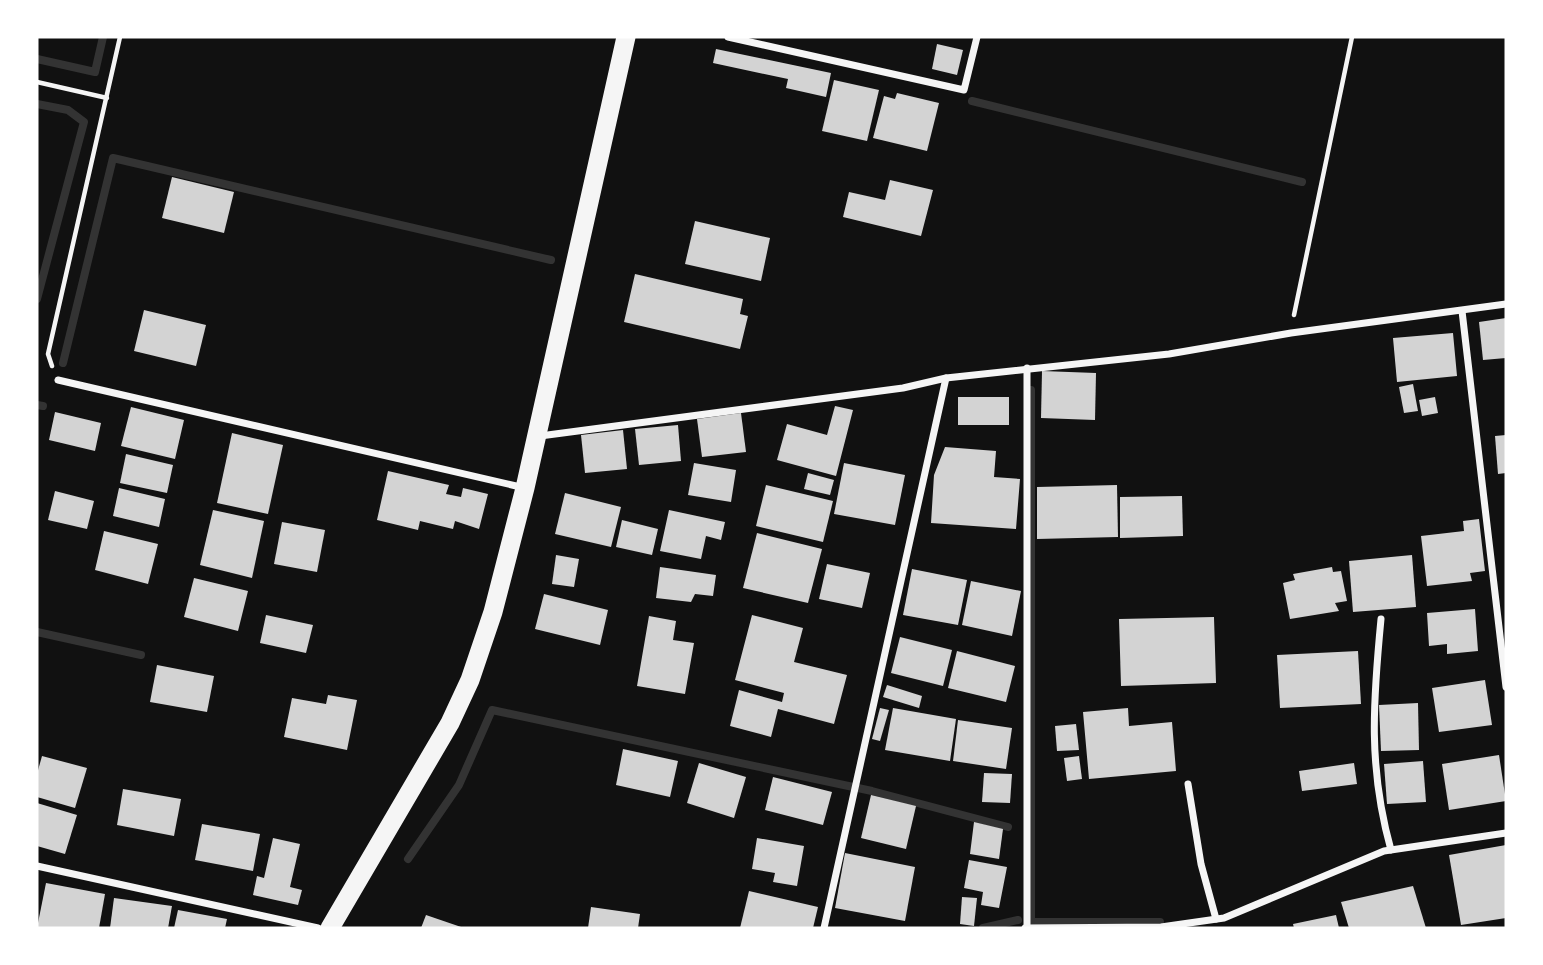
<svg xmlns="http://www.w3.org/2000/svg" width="1543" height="965" font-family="Barlow,sans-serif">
<rect width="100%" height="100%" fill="#111"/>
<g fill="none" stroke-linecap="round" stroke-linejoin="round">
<!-- stream -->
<g stroke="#333" stroke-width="8">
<path d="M37,59L95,72L103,37"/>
<path d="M972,101L1302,182"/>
<path d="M37,104L68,110L84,122L37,299"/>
<path d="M63,363L113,158L551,260"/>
<path d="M1031,390V922H1160"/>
<path d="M37,405L43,406"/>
<path d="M37,632L141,655"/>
<path d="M408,859L459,785L492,710L872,791L1008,827"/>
<path d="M983,928L1018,920"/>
</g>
</g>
<!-- building -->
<g fill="#d3d3d3">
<path d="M937,44L963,50L957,75L932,69Z"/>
<path d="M716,49L831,73L826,97L786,88L788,79L713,63Z"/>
<path d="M834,80L879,90L867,141L822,131Z"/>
<path d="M897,93L939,103L927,151L873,138L884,96L895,99Z"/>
<path d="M172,177L234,192L224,233L162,218Z"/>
<path d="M890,180L933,190L921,236L843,217L849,192L885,200Z"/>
<path d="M695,221L770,238L761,281L685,264Z"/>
<path d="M635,274L743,299L740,314L748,316L740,349L624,322Z"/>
<path d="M144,310L206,325L196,366L134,351Z"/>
<path d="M1506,318V358L1483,360L1479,322Z"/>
<path d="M1453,333L1457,376L1397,382L1393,338Z"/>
<path d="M1042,371L1096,373L1095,420L1041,418Z"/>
<path d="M1413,384L1418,411L1404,413L1399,387Z"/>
<rect x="958" y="397" width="51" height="28"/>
<path d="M1435,397L1438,413L1422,416L1419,400Z"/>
<path d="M835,406L853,410L836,476L777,460L787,424L827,435Z"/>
<path d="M131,407L184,420L175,459L121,446Z"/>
<path d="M55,412L101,423L95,451L49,440Z"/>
<path d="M741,413L746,452L702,457L697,419Z"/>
<path d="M678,425L681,461L639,465L635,429Z"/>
<path d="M623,430L627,469L585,473L581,435Z"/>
<path d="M232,433L283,445L268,514L217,503Z"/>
<path d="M1506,435V473L1498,474L1495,436Z"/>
<path d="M945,447L996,451L994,477L1020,479L1016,529L931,523L934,475Z"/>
<path d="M126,454L173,465L167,493L120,483Z"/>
<path d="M694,463L736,470L731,502L688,495Z"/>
<path d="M844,463L905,475L895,525L834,514Z"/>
<path d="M388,471L449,485L446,494L461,497L463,488L488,494L479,529L455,521L453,529L420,521L418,530L377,520Z"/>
<path d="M808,473L834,480L830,495L804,489Z"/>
<path d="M766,485L833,501L823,542L756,526Z"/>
<path d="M1117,485L1118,537L1037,539V487Z"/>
<path d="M119,488L165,499L159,527L113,516Z"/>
<path d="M55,491L94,501L87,529L48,520Z"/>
<path d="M565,493L621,507L611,547L555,534Z"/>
<path d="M1182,496L1183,536L1120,538V497Z"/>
<path d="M213,510L264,521L252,578L200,565Z"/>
<path d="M669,510L725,522L721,540L706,536L701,559L660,551Z"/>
<path d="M1479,519L1485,571L1470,573L1472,581L1427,586L1421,536L1464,531L1463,521Z"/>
<path d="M622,520L658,529L652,555L616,547Z"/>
<path d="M282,522L325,530L317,572L274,564Z"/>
<path d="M104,531L158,544L148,584L95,570Z"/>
<path d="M757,533L822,549L808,603L743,588Z"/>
<path d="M556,555L579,559L574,587L552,584Z"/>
<path d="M1412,555L1416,607L1353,612L1349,561Z"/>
<path d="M827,564L870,573L862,608L819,599Z"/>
<path d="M660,567L716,575L713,596L695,594L691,602L656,598Z"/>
<path d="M1332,567L1333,572L1341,571L1347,601L1335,603L1339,611L1290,619L1283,583L1295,580L1293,574Z"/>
<path d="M912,569L967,580L958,625L903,615Z"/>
<path d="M194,578L248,591L238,631L184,617Z"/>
<path d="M971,581L1021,591L1012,636L962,625Z"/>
<path d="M544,594L608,610L600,645L535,629Z"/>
<path d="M1475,609L1478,651L1447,654V644L1429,646L1427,613Z"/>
<path d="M266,615L313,625L306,653L260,643Z"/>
<path d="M752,615L803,628L794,662L847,675L834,724L778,709L771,737L730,726L739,690L782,702L784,693L735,680Z"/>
<path d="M649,616L676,621L673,640L694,643L685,694L637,686Z"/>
<path d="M1214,617L1216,683L1121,686L1119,619Z"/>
<path d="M900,637L952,650L943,686L891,673Z"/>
<path d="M957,651L1015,666L1006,702L948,688Z"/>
<path d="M1358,651L1361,704L1280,708L1277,655Z"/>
<path d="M157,665L214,676L207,712L150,702Z"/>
<path d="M1485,680L1492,725L1439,732L1432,688Z"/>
<path d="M887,685L922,696L919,708L883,697Z"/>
<path d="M328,695L357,700L347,750L284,737L292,698L326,704Z"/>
<path d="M1418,703L1419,750L1381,751L1379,705Z"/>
<path d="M880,708L889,710L880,741L872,739Z"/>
<path d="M893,708L956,719L950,761L885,750Z"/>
<path d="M1128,708L1129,726L1172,722L1176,771L1089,779L1083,712Z"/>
<path d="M958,720L1012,728L1006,769L953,761Z"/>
<path d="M1076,724L1079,750L1057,751L1055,726Z"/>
<path d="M623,749L678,761L670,797L616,785Z"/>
<path d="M1499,755L1506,801L1449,810L1442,764Z"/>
<path d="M42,756L87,768L75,808L37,797V774Z"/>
<path d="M1079,756L1082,779L1067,781L1064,758Z"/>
<path d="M1423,761L1426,802L1387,804L1384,764Z"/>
<path d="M699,763L746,777L734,818L687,803Z"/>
<path d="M1354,763L1357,784L1302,791L1299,771Z"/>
<path d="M984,773L1012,774L1010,803L982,802Z"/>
<path d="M773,777L832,792L823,825L765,810Z"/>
<path d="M123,789L181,799L174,836L117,825Z"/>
<path d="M871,795L916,806L906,849L861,838Z"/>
<path d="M37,803L77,815L65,854L37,846Z"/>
<path d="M974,822L1003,829L999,859L970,854Z"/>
<path d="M202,824L260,834L253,871L195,860Z"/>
<path d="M273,838L300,844L290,887L302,890L298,905L253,895L257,876L264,878Z"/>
<path d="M757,838L804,846L797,886L773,882L775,873L752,869Z"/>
<path d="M1506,845V918L1461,925L1449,855Z"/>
<path d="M845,853L915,867L905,921L835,908Z"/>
<path d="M969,860L1007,867L999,908L981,905L983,892L964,888Z"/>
<path d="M46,883L105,894L99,928H37Z"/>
<path d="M1413,886L1426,928H1349L1341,902Z"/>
<path d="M749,891L818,907L813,928H740Z"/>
<path d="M962,897L977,898L974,926L960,924Z"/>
<path d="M114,898L172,906L168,928H110Z"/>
<path d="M591,907L640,914L638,928H588Z"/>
<path d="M178,910L227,919L225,928H174Z"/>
<path d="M426,915L464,928H421Z"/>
<path d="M1336,915L1339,928H1294L1293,924Z"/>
</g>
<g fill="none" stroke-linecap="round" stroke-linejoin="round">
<!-- path -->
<g stroke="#f5f5f5" stroke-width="4.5">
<path d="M37,82L107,98"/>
<path d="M1294,315L1352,37"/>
<path d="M52,366L48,354L120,37"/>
</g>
<!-- minor -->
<g stroke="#f5f5f5" stroke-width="7">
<path d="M728,37L964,90L977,37"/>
<path d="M1462,311L1506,687"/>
<path d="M1027,368V928"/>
<path d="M58,380L525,488"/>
<path d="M540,436L903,388L946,378L1169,354L1291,333L1506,304"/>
<path d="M1381,619C1373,702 1368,768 1391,850"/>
<path d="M1188,784L1201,864L1216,919"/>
<path d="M37,866L318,928"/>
<path d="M824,928L946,378"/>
<path d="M1025,928L1161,927L1224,918L1384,851L1506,833"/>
</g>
<!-- trunk -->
<path stroke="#f5f5f5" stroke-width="19" d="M330,928L450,723L470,680L493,612L525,488L626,37"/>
</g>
<!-- border -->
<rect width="1543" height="965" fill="none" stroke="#ffffff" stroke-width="77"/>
</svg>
